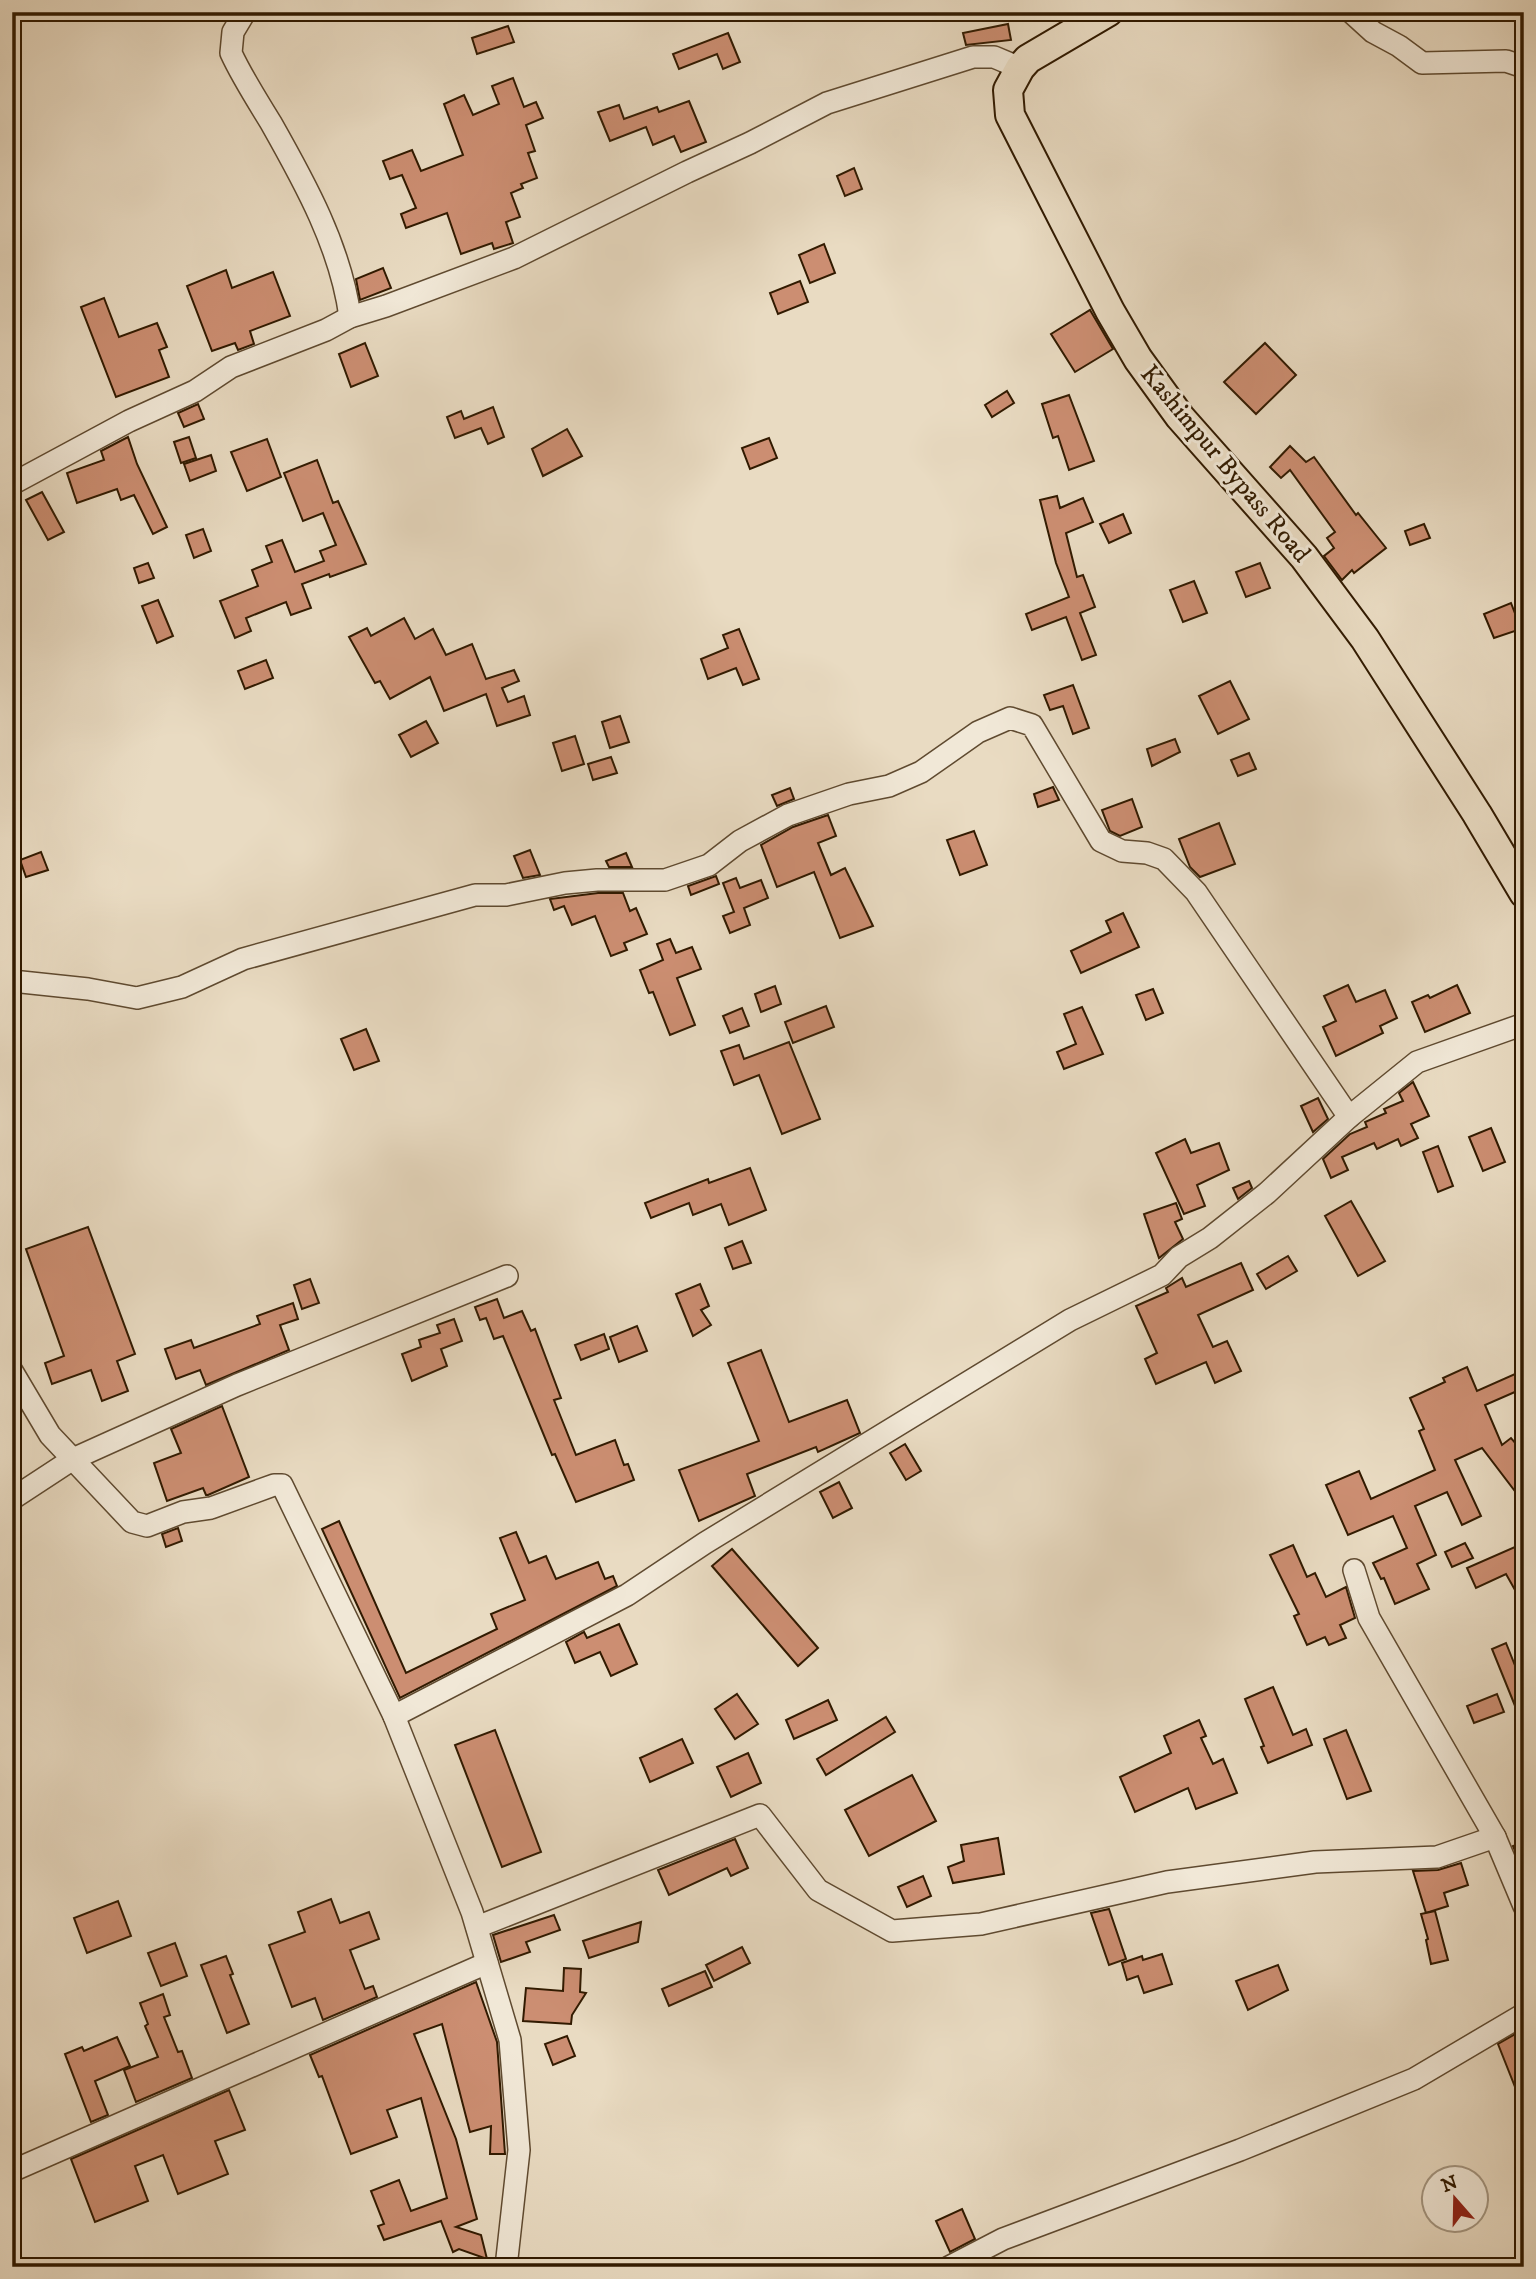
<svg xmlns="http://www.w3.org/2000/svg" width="1536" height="2279" font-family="'IM FELL DW Pica',serif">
<rect width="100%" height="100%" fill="#e9dbc2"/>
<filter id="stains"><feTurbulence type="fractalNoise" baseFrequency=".00286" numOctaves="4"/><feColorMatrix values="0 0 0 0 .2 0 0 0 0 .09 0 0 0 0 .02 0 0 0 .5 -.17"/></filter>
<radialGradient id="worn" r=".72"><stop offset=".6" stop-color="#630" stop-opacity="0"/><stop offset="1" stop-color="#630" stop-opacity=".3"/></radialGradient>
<!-- building -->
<g fill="#cc8e72" stroke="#311a00" stroke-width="2">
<path d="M1008,24L1011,40L966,45L963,33Z"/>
<path d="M508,26L514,42L477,54L472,38Z"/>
<path d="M728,33L740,62L723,69L717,54L679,69L673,54Z"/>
<path d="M513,78L524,107L536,102L543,118L526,125L535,151L528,153L537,178L521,184L523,188L511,193L520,217L506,222L513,243L494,249L492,243L461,254L447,213L406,228L401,214L416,208L402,175L390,179L383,161L412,150L421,171L463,155L444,104L464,95L473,115L499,104L492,86Z"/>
<path d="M689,101L706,142L681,152L674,136L653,145L646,127L610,141L598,112L619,105L624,119L657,107L659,112Z"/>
<path d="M854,168L862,189L845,196L837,176Z"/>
<path d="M824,244L835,273L810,283L799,255Z"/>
<path d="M383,268L391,288L360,300L356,279Z"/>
<path d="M226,270L232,288L273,272L290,316L250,331L254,344L238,350L235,343L212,351L187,286Z"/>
<path d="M800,281L808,302L778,314L770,293Z"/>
<path d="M104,298L119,337L157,323L167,347L159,350L169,377L116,397L81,307Z"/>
<path d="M1090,310L1113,349L1075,372L1051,334Z"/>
<path d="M365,343L378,376L351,387L339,354Z"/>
<path d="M1265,343L1296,375L1256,414L1224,382Z"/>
<path d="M1007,391L1014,403L992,417L985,405Z"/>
<path d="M1069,395L1094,461L1069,470L1058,436L1053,438L1042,404Z"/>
<path d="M198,404L204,419L184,427L178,413Z"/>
<path d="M493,407L504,437L488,444L481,428L455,438L447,417L461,411L464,419Z"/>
<path d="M567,429L582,456L543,476L532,449Z"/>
<path d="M128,437L137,464L167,527L153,534L134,495L121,500L117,489L77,503L67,473L104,460L101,451Z"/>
<path d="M189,437L196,458L181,463L174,442Z"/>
<path d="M769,438L777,458L750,469L742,448Z"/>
<path d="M267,439L281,477L247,491L231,452Z"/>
<path d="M1290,446L1306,462L1314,457L1356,515L1358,513L1386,548L1354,573L1352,570L1342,580L1324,556L1334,548L1327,538L1335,532L1290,470L1281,478L1270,467Z"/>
<path d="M211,455L216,471L190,481L184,464Z"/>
<path d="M317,460L333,503L338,501L366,564L330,577L329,574L302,584L311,608L291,615L286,602L246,618L251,631L235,638L220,601L258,586L252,570L272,562L266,546L282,540L295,572L324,561L320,551L336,545L323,513L303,521L284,473Z"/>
<path d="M42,492L64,532L48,540L26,500Z"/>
<path d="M1057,496L1060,508L1083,498L1093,522L1066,533L1077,577L1083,575L1095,607L1080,613L1096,655L1082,660L1066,617L1032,630L1026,614L1069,597L1056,563L1040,500Z"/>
<path d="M1123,514L1131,533L1109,543L1100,524Z"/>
<path d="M1424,524L1430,538L1410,545L1405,531Z"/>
<path d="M203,529L211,551L194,558L186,535Z"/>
<path d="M148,563L154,578L139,583L134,568Z"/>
<path d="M1260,563L1270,588L1246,597L1236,572Z"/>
<path d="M1194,581L1207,613L1183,622L1170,590Z"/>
<path d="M158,600L173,636L157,643L142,606Z"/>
<path d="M1511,603L1521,629L1494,638L1484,614Z"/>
<path d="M404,618L415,639L433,629L446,655L472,644L486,679L514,670L519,681L502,688L508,702L524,696L530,715L497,726L486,694L444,711L430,677L390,699L380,681L375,683L349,637L367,628L371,636Z"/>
<path d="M739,629L759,679L743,685L736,668L708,679L701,659L728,648L723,635Z"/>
<path d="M266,660L273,678L245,689L238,671Z"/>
<path d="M1230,681L1249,719L1218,734L1199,696Z"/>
<path d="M1073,685L1089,728L1073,734L1063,706L1050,710L1044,695Z"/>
<path d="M620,716L629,742L610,748L602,722Z"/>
<path d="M426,721L438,743L411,757L399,735Z"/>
<path d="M575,736L584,764L562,771L553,743Z"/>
<path d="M1175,739L1180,752L1152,766L1147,749Z"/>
<path d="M1249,753L1256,769L1238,776L1231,760Z"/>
<path d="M611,757L617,773L593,780L588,764Z"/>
<path d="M1053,787L1059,800L1038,807L1034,794Z"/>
<path d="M790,788L794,799L777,806L772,795Z"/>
<path d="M1132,799L1142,827L1120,836L1110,831L1102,810Z"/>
<path d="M828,815L836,836L818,843L831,875L845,868L873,926L840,938L814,872L777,887L761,845L793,827Z"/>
<path d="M1219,823L1235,864L1200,877L1190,867L1179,839Z"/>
<path d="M974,831L987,865L960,875L947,840Z"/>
<path d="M530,850L540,875L523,878L514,856Z"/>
<path d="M41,852L48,870L26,877L20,860Z"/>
<path d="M626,853L632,867H609L606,861Z"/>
<path d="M716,876L719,884L691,895L688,886Z"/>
<path d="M736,878L740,888L761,880L768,898L744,908L750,925L730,933L723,916L734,912L723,883Z"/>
<path d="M598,893H623L630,911L636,908L647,934L624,943L627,950L611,956L595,916L572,925L564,906L554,910L550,899Z"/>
<path d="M1123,913L1139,947L1081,973L1071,951L1111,932L1106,921Z"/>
<path d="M670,939L676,953L692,947L701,969L677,978L695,1025L670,1035L653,992L649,993L640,970L663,960L657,944Z"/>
<path d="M1348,985L1356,1002L1385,990L1397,1018L1380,1026L1383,1033L1336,1056L1323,1027L1336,1021L1324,996Z"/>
<path d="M1457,985L1470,1013L1425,1032L1412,1002L1428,995L1430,998Z"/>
<path d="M775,986L781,1004L761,1012L755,994Z"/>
<path d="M1153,989L1163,1013L1146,1020L1136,995Z"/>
<path d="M826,1006L834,1027L793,1043L785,1022Z"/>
<path d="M1082,1007L1103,1054L1064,1069L1057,1052L1076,1044L1064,1014Z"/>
<path d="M742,1008L749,1026L730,1033L723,1016Z"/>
<path d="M366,1029L379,1061L354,1070L341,1039Z"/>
<path d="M789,1042L820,1119L782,1134L759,1075L734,1085L721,1051L739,1045L744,1059Z"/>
<path d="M1413,1082L1429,1116L1411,1124L1418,1138L1401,1146L1398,1139L1377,1149L1374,1143L1342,1157L1348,1170L1331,1178L1323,1159L1350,1134L1367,1127L1365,1122L1386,1113L1384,1109L1403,1101L1399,1093Z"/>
<path d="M1318,1098L1328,1119L1313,1132L1301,1106Z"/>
<path d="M1491,1128L1505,1162L1483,1171L1469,1137Z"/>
<path d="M1185,1139L1191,1153L1219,1143L1229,1170L1197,1185L1205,1206L1184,1214L1156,1153Z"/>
<path d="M1438,1146L1453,1186L1438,1192L1423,1152Z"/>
<path d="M750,1168L766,1210L729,1225L721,1204L693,1215L689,1203L651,1218L645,1203L708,1179L709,1183Z"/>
<path d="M1249,1181L1252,1188L1238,1199L1233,1188Z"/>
<path d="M1351,1201L1385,1261L1358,1276L1325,1216Z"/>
<path d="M1176,1203L1182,1219L1175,1222L1183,1239L1159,1258L1144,1214Z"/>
<path d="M88,1227L135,1354L117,1361L128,1391L102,1401L91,1370L52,1384L45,1363L64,1356L26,1249Z"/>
<path d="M742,1241L751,1263L733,1269L725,1248Z"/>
<path d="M1288,1256L1297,1271L1266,1289L1257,1274Z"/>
<path d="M1241,1263L1253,1290L1198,1315L1213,1347L1227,1341L1241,1371L1215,1383L1206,1362L1156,1384L1145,1359L1157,1353L1136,1306L1168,1292L1166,1288L1182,1278L1186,1287Z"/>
<path d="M310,1279L319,1303L302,1309L294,1285Z"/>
<path d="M700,1284L709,1306L701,1310L711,1325L693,1336L676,1294Z"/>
<path d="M497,1299L504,1318L522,1311L531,1331L535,1329L561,1398L554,1400L576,1455L615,1440L624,1465L628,1464L634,1480L576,1502L555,1454L552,1455L503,1336L494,1339L486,1318L480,1320L475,1307Z"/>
<path d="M293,1303L298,1319L280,1325L289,1350L206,1385L200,1370L176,1379L165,1349L191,1340L194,1348L260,1324L257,1316Z"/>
<path d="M454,1319L462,1341L441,1349L447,1366L412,1381L402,1354L421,1347L419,1340L440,1333L437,1325Z"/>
<path d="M637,1326L647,1351L619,1362L610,1337Z"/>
<path d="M604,1334L609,1349L581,1360L575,1345Z"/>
<path d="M761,1350L789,1422L847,1400L860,1433L818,1452L816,1447L747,1474L755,1496L699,1521L679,1470L759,1441L728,1363Z"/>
<path d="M1467,1367L1477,1391L1524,1370V1388L1485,1405L1502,1445L1511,1438L1524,1453V1503L1482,1448L1455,1460L1481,1516L1462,1525L1447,1492L1415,1506L1436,1555L1417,1564L1429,1589L1395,1604L1384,1578L1381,1579L1373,1563L1407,1548L1393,1516L1348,1535L1326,1485L1359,1471L1371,1499L1435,1470L1419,1431L1424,1429L1410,1398L1445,1382L1443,1378Z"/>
<path d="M222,1406L249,1477L208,1495H206L203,1488L167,1501L154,1463L181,1453L171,1429Z"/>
<path d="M905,1444L921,1471L906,1480L890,1453Z"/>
<path d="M839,1482L852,1508L833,1518L820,1492Z"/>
<path d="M339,1521L406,1673L497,1629L491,1614L525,1600L500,1538L516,1532L529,1563L546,1556L556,1579L598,1562L605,1579L613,1576L617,1586L400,1698L322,1529Z"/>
<path d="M178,1528L182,1541L166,1547L162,1534Z"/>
<path d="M1465,1543L1473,1558L1452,1567L1445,1552Z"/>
<path d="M1524,1543V1606L1506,1574L1476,1588L1467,1568Z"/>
<path d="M1293,1545L1307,1577L1315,1573L1326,1597L1346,1587L1355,1618L1340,1625L1346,1638L1329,1645L1325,1637L1307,1645L1294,1616L1299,1614L1270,1555Z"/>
<path d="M732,1549L818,1648L798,1666L712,1566Z"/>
<path d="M619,1624L637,1664L611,1676L600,1652L575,1663L566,1642L584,1632L587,1638Z"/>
<path d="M1506,1643L1524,1688V1728L1492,1649Z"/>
<path d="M1273,1687L1293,1735L1306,1729L1312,1745L1268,1763L1261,1747L1264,1746L1245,1699Z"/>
<path d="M737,1694L758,1724L735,1739L715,1709Z"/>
<path d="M1497,1694L1504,1712L1474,1723L1467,1706Z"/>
<path d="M828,1700L837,1720L794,1739L786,1720Z"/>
<path d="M886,1717L895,1732L826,1775L817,1759Z"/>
<path d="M1199,1720L1206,1736L1201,1738L1213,1764L1223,1759L1237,1793L1196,1809L1188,1788L1135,1812L1120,1777L1171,1753L1164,1736Z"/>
<path d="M495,1730L541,1852L502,1867L455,1745Z"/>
<path d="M1346,1730L1371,1791L1347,1799L1324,1739Z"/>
<path d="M682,1739L693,1763L650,1782L640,1758Z"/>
<path d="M748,1753L761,1783L731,1797L717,1767Z"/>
<path d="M912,1775L936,1821L869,1856L845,1810Z"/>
<path d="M998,1838L1004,1874L953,1883L948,1867L964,1861L961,1845Z"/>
<path d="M735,1839L748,1868L731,1876L727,1868L669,1895L658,1870Z"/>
<path d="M1524,1842V1872L1513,1846Z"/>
<path d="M1461,1863L1468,1885L1444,1893L1448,1906L1426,1913L1413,1871L1438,1870Z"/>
<path d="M923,1876L931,1896L907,1907L898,1887Z"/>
<path d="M331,1899L340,1923L369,1912L379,1939L350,1950L365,1989L373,1986L377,1997L323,2020L315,1998L292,2007L269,1945L305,1932L298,1912Z"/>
<path d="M118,1901L131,1936L87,1953L74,1918Z"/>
<path d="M1109,1909L1126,1959L1109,1965L1091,1913Z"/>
<path d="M1435,1911L1448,1960L1431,1964L1426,1940L1428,1939L1421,1914Z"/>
<path d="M554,1915L560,1930L526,1942L530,1952L501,1962L493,1935Z"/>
<path d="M641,1922L638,1942L589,1958L583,1941Z"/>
<path d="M175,1943L187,1976L161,1986L148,1953Z"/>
<path d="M742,1947L750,1963L714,1981L706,1965Z"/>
<path d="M1162,1954L1172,1984L1144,1993L1138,1976L1127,1980L1122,1963L1142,1956L1143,1960Z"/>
<path d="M226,1956L233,1974L230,1975L249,2024L227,2033L201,1965Z"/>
<path d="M1278,1965L1288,1990L1248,2010L1236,1981Z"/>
<path d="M564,1968L581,1969L580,1992L586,1993L572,2015L571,2024L523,2021L526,1988L563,1991Z"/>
<path d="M705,1971L712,1987L669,2006L662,1989Z"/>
<path d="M476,1982L497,2042L505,2154H490L491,2126L470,2132L442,2024L414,2034L456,2139L477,2219L456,2227L481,2235L487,2259L459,2249L453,2252L441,2221L384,2240L378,2226L384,2224L371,2191L399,2180L411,2211L447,2198L421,2098L387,2110L397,2137L351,2154L322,2076L319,2077L310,2055Z"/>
<path d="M163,1994L170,2015L164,2017L178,2052L182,2051L192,2078L136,2102L124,2070L158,2057L145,2026L148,2024L140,2003Z"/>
<path d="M1524,2029V2107H1523L1498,2044Z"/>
<path d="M567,2036L575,2056L553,2065L545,2044Z"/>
<path d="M117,2037L130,2066L95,2081L108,2115L91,2122L65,2054L82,2047L84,2051Z"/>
<path d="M229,2090L245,2130L215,2141L228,2174L178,2194L163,2155L135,2166L148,2201L95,2222L71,2159Z"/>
<path d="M962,2209L975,2239L950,2252L936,2221Z"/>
</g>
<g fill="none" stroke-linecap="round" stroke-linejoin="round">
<defs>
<g id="minor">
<path d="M245,12L233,32L231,53C242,77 257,100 271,123C305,183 341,248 350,317"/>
<path d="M1351,12L1373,32L1399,46L1422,63L1506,61L1524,67"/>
<path d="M12,484L129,421L195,391L231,367L326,330L350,317L386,306L514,258L687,172L750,143L827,103L973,57H994L1020,68"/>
<path d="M12,981L88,989L137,998L182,987L243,959L475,895H506L565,883L597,880H665L709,865L740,841L788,815L849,794L889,786L921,772L978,732L1010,718L1032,725L1101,841L1122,851L1147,853L1164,859L1196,892L1349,1117"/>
<path d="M12,1371L50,1435L132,1522L147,1526L183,1512L211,1508L274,1485H282L394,1716L472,1912L510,2040L519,2150L506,2267"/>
<path d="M12,1499L73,1459L237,1385L507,1276"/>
<path d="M1354,1570L1369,1618L1495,1837L1524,1906"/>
<path d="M394,1716L627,1595L705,1543L1070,1320L1162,1275L1179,1257L1210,1238L1267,1193L1349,1117L1417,1062L1524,1024"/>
<path d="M477,1927L760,1815L818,1890L892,1931L981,1924L1167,1882L1315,1862L1437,1857L1495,1837"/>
<path d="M12,2171L487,1963"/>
<path d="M949,2267L1003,2239L1240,2150L1414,2079L1524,2014"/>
</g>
<path id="major" d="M1108,12L1028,59L1020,68L1008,90L1010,115L1110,311L1138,359L1180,417L1304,557L1365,639L1477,814L1524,893"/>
</defs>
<!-- minor casing -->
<use href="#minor" stroke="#5f4a30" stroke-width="24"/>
<!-- major casing -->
<use href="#major" stroke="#311a00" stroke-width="32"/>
<!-- minor -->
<use href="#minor" stroke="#f1e8d7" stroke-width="21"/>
<!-- major -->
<use href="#major" stroke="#e9dbc2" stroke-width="28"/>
</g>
<g text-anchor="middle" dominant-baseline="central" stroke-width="6" stroke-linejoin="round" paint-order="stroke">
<!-- street labels -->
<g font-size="26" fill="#311a00" stroke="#f1e8d7">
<text transform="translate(1225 464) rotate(50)">Kashimpur Bypass Road</text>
</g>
</g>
<!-- margin -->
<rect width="1536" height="2279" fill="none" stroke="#e9dbc2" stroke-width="42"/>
<rect x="14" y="14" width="1508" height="2251" fill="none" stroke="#311a00" stroke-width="3.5"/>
<rect x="21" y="21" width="1494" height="2237" fill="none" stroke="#311a00" stroke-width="2"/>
<!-- north arrow -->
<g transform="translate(1455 2199) rotate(340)"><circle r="33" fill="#f1e8d7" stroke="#a49681" stroke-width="2"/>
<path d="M0-5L12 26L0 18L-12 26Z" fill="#8f2418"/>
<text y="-10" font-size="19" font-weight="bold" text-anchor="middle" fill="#311a00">N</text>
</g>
<rect width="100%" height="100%" filter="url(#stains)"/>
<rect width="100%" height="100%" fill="url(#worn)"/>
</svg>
